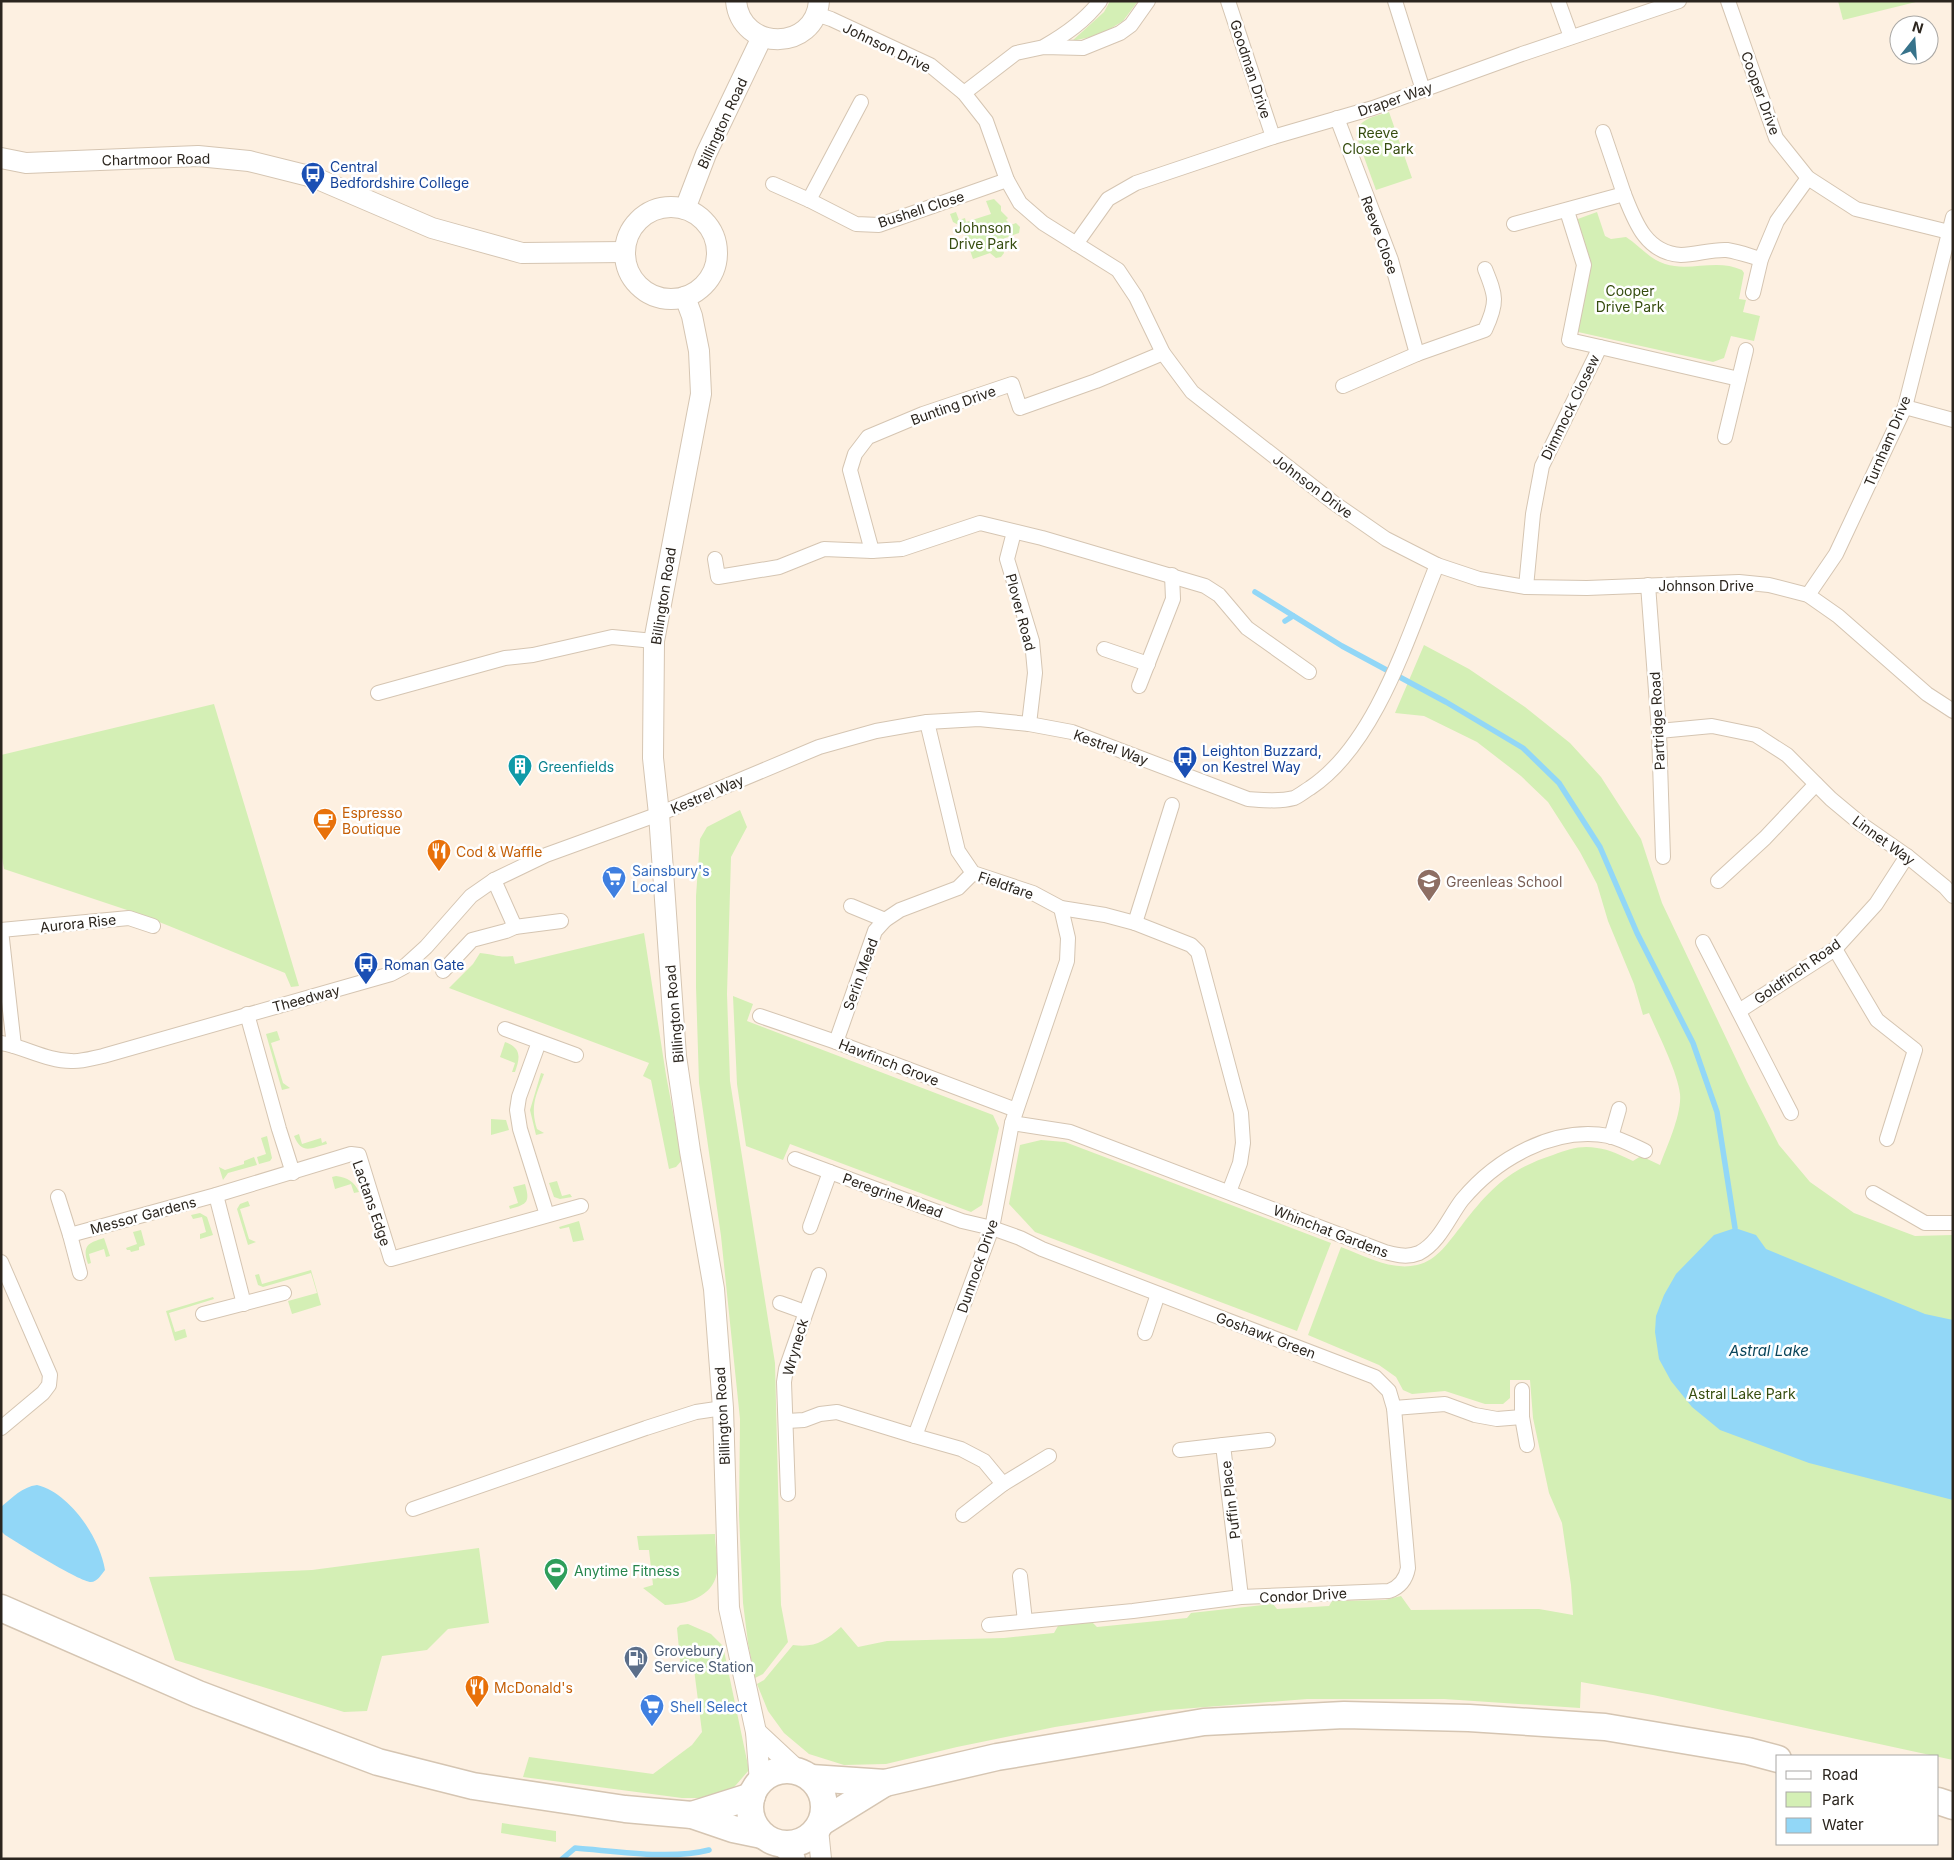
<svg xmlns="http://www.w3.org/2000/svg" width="1954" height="1860" font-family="Inter,sans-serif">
<rect width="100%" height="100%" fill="#fdf0e1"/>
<!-- green -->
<g fill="#d4efb5">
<path d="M1110,1H1138L1123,21L1100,35L1072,41L1104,12Z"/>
<path d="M1838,1H1920L1843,20Z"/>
<path d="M1389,112L1412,178L1376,190L1356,135C1357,119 1376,116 1389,112Z"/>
<path d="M994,199L1001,206V211L1008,218L1006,220L1011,225L1016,223L1020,227L1019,233L1000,240L1004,253L1001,257L996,258L990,253L973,259L962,227L953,222L950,214L956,212L959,220L965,218L966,222L991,214L986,201Z"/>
<path d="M1597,212L1605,236L1611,239L1626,237C1640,246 1649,259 1665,264C1690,272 1717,258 1742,270L1744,273L1739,299L1746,300L1743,312L1760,316L1754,341L1731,336L1724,358L1713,362L1578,332L1587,274L1575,220Z"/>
<path d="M1424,645L1469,669L1525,707L1570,743L1601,777L1641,839L1662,903L1747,1082L1779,1145L1810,1182L1854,1213L1915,1236L1953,1235V1760L1653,1695L1581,1682L1580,1708L1444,1699H1307L1156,1711L1055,1727L957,1747L886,1764L844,1765L809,1754L784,1733L768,1711L757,1684L764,1680L793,1645C815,1648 825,1641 841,1627L858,1647L887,1641L1004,1638L1054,1633L1058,1626L1092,1622L1097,1627L1187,1618L1191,1613L1273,1604L1277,1609L1329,1606L1332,1601L1385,1600L1401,1596L1411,1610L1539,1609L1573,1615L1571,1585L1562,1523L1549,1493L1533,1418L1530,1380H1510V1398L1503,1404H1485L1445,1391L1412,1394L1403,1390L1396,1377L1379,1365L1308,1335L1341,1247C1365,1256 1391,1271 1417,1265C1437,1261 1450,1240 1462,1225C1490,1189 1509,1169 1553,1155C1569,1149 1581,1145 1597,1148C1609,1149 1622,1156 1633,1161L1641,1156L1660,1165C1667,1146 1682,1114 1680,1094C1678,1073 1658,1034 1649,1013L1643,1015L1634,984L1608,921L1597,884L1580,852L1548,802L1521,776L1477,742L1424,716L1395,713Z"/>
<path d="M214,704L299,986L291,987L285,973L142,915L4,869L1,852V755Z"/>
<path d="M740,810L747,827L731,857L727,994L730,1081L775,1363L781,1605L788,1642L763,1674L755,1678L748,1643L743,1603L739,1515L740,1419L721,1236L699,1083L696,987V896L700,839L707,827Z"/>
<path d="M644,933L666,1075L682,1160L676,1167L669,1169L651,1080L643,1076L649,1063L449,988L473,964L480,953C494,954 498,958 513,956L515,964Z"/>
<path d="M733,996L753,1004L747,1021L993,1115L999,1128L982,1205L971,1212L790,1144L783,1160L746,1146L737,1084Z"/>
<path d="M277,1031L280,1040L271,1043L283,1083L290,1088L282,1090L266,1034Z"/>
<path d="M505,1042C522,1048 520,1058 515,1072H512L515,1063L500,1057Z"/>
<path d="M541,1073L544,1074C536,1096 530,1105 537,1129L544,1133L536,1135L530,1110Z"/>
<path d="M491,1119L506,1120L509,1130L491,1135Z"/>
<path d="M299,1134L302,1144L321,1138L322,1143L326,1141L327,1144C311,1148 302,1155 294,1136Z"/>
<path d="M267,1136L272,1158L270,1161L259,1164L257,1157L266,1154L261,1138Z"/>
<path d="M1041,1140L1065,1142L1331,1243L1297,1331L1035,1232L1009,1204L1020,1145Z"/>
<path d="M254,1157L257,1165L228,1173L223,1180L219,1167L225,1170L244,1164V1161Z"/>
<path d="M336,1176C348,1178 354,1181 359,1192L354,1193L351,1184L335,1189L332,1177Z"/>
<path d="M557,1181L562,1196L570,1194L572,1197L560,1199L554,1197L549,1183Z"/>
<path d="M525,1184C530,1202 528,1204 510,1209L509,1206L518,1203L513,1187Z"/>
<path d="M248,1201L250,1206L240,1209L249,1239L256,1242L248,1245L237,1209L240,1204Z"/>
<path d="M200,1213L207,1217L213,1235L200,1239V1234L206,1232L202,1217L193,1219L191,1215Z"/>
<path d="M579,1221L584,1240L573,1242L569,1227L560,1229L559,1227Z"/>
<path d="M141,1230L145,1245L139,1247V1250L131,1252L130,1250H127L126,1248L137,1244L133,1232Z"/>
<path d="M104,1238L110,1256L106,1257L104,1249L89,1254L91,1263L88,1264C82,1245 88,1243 104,1238Z"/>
<path d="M311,1270L321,1305L292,1314L288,1301L317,1293L311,1273L263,1287L258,1285L255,1275L259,1274L262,1284Z"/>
<path d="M213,1297L214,1299L169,1313L175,1332L185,1329L187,1337L175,1341L166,1311Z"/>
<path d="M715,1534C715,1546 719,1562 717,1573C712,1598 686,1604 665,1605L643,1588L653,1585L649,1550H639L637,1536Z"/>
<path d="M479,1548L489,1623L448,1629L427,1650L382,1656L367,1711L344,1712L175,1660L149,1577L312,1570Z"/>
<path d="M688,1624L711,1634L723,1646L749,1770L729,1793L718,1798H682L523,1777L529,1757L653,1774L692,1745L702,1732L694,1669L681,1670L677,1628L680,1625Z"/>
<path d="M502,1823L556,1831V1842L501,1833Z"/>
</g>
<!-- water -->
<g fill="#92d7f7">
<path d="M1735,1228L1756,1235L1766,1249L1925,1314L1953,1320V1500L1809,1463L1720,1430L1692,1407L1671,1381L1659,1359L1655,1332L1656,1316L1664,1295L1676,1274L1714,1235Z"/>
<path d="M37,1485C70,1493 100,1538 105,1570C101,1575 97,1582 91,1582C80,1582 18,1543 5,1535L1,1531V1507C13,1497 22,1487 37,1485Z"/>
</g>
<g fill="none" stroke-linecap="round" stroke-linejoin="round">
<!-- stream -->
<g stroke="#92d7f7" stroke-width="5.5">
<path d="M1255,592L1342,646L1446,702L1523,748L1559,783L1600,847L1637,933L1693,1043L1717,1112L1735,1228"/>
<path d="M1285,621L1293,616"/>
<path d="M562,1859L575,1848C615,1851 670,1860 709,1850"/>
</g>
<defs>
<g id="street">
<path d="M1228,1L1273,137"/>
<path d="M1395,1L1423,90"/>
<path d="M1558,1L1571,37"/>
<path d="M1728,1L1776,138L1808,178L1856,209L1949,232"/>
<path d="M816,14L831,19L930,65L964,93L986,121L1007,180L1020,203L1043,223L1118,270L1136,297L1163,353L1192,392L1334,503L1386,539L1437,565L1479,579L1526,587L1587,588L1739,582L1769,585L1808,595L1838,616L1927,694L1953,711"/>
<path d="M1045,46C1066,34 1085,21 1100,1"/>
<path d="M964,93L1016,53L1044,47L1083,48L1120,33L1131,25L1148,1"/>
<path d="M1337,118L1391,260L1417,354"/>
<path d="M1603,132L1624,194"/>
<path d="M773,184L809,200L856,224L879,225L1007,180"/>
<path d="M809,200L861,102"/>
<path d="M1567,211L1584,265L1569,340L1600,347"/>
<path d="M1514,224L1624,194C1635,222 1646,253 1681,255C1696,255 1712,249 1727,250C1739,252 1750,256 1761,259"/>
<path d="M1076,244L1108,199L1136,183L1273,137L1373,108L1522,54L1679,1"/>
<path d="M1753,293L1761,259L1777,221L1808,178"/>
<path d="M1343,386L1417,354L1485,330C1498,302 1496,296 1485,269"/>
<path d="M1905,407L1953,420"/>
<path d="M1725,437L1746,350"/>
<path d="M1014,532L1007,559L1032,641L1035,673L1029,724"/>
<path d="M872,551L850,470L855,454L868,437L923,414L1012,384L1020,408L1096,381L1163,353"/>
<path d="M715,559L718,577L779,567L824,549L872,551L902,549L980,523L1042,538L1205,586L1219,595L1247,628L1309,672"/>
<path d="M1648,585L1659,731L1663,857"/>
<path d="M1526,587L1533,514L1542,466L1600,347L1739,379"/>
<path d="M1808,595L1836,554L1905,407L1953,217"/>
<path d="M1104,649L1148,664"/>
<path d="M1139,686L1173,599L1172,575"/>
<path d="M378,693L505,658L533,655L612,637L654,641"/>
<path d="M927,722L958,851L973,873L1033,893L1061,908L1105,915L1135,923L1191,945L1198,952L1241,1113L1243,1143L1240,1163L1229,1192"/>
<path d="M1659,731L1712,726L1756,735L1787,755L1831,799L1861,824L1907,856L1945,887L1953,896"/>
<path d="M494,880L515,927L561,921"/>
<path d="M1718,881L1765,838L1816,784"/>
<path d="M851,906L885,920"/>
<path d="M1135,923L1172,805"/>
<path d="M1,930L129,918L153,926"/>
<path d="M1,930L14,1046"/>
<path d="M1703,942L1791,1113"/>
<path d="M1835,949L1877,1020L1915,1050L1887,1139"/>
<path d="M443,971L472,940L506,931L515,927"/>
<path d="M1739,1011L1835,949L1876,904L1907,856"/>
<path d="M247,1014L279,1129L293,1173"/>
<path d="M760,1016L836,1042L1016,1110"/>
<path d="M505,1029L576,1055"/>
<path d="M539,1042L519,1097L517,1110L520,1129L547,1215"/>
<path d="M836,1042L875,931L885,920L900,910L958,888L973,873"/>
<path d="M1,1043C25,1047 47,1061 71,1061C81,1062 93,1058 103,1056L391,974L404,967L426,947L471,896L494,880L546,855L659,814L819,747L876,731L927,722L979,719L1029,724L1072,732L1248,799C1263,800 1279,802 1294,798C1299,796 1305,791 1310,788C1376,744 1408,636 1437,565"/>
<path d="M1012,1123L1070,1132L1385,1252C1397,1255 1407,1258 1419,1253C1439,1243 1449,1217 1462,1200C1497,1158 1554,1126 1609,1136C1621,1139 1634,1146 1645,1151"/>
<path d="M1611,1137L1619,1109"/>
<path d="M795,1159L962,1221L992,1228L1020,1238L1042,1249L1375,1377L1389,1391L1394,1408L1408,1568C1406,1579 1400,1587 1389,1591L1241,1597L1133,1611L989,1625"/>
<path d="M1873,1193L1925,1223H1953"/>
<path d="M216,1195L244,1304"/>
<path d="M58,1197L70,1235L80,1273"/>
<path d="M810,1227L830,1172"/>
<path d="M70,1235L216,1195L351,1154L359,1155L391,1259L581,1206"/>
<path d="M1,1262L50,1375L49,1385L43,1393L1,1428"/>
<path d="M780,1303L805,1312"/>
<path d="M203,1314L284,1293"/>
<path d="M1145,1333L1158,1294"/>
<path d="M1522,1390V1417L1527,1445"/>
<path d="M1394,1408L1445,1404L1475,1415L1497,1419L1522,1417"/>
<path d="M787,1421L804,1420L820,1414L837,1412L915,1436L992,1228L1012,1123L1067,961L1068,938L1061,908"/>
<path d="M915,1436L961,1449L984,1461L1003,1484L1049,1456"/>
<path d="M1223,1445L1268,1440"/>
<path d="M1180,1450L1223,1445L1241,1597"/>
<path d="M788,1494L784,1382L786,1369L819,1275"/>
<path d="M413,1509L646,1428L696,1412L723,1408"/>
<path d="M963,1515L1003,1484"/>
<path d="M1020,1576L1025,1621"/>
</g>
<g id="secondary">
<path d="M736,1C741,52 815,52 819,1"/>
<path d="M1,158L26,163L198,156L249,161L313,177L432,228L522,253L625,252"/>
<circle cx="671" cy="253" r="46"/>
<path d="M685,209L706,154L762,37"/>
<path d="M685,297L692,316L699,351L701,394L654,641L653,758L659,814L676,1056L690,1151L714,1289L723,1408L729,1608L756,1732L760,1782"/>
<path d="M756,1732L799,1772"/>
<path d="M818,1829L821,1859"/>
<path d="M780,1844L795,1859"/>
</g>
<g id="highway">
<path d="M1,1608L198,1694L378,1762L473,1786L625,1809L692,1815L733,1829L762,1835"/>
<circle cx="787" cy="1807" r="37"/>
<path d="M811,1778L885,1783L997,1757L1204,1722L1344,1715L1469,1718L1605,1727L1748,1751L1778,1759"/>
<path d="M1938,1801L1953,1806"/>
<path d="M692,1815L752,1796"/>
<path d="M822,1822L885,1783"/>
</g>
</defs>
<!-- street casing -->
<use href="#street" stroke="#d5c5b2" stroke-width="16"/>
<!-- secondary casing -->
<use href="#secondary" stroke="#d5c5b2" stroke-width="22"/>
<!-- highway casing -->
<use href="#highway" stroke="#d5c5b2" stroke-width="29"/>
<!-- street -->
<use href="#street" stroke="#fff" stroke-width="14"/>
<!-- secondary -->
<use href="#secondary" stroke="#fff" stroke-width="20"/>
<!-- highway -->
<use href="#highway" stroke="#fff" stroke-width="26"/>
</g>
<!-- icons -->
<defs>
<symbol id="bus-pin" viewBox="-11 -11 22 30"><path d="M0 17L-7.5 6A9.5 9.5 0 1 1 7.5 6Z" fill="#1a4fb4" stroke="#fff"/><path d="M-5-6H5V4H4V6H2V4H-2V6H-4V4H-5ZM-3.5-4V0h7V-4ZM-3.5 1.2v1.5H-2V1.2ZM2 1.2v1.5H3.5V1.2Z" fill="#fff"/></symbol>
<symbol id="building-pin" viewBox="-11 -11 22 30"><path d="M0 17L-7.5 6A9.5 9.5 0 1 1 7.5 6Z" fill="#0f9aa8" stroke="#fff"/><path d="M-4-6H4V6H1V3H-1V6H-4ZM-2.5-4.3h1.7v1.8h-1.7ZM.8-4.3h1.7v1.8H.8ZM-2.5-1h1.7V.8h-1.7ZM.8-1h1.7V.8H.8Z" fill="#fff"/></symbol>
<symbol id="cafe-pin" viewBox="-11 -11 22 30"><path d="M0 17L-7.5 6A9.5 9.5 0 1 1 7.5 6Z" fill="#e8710a" stroke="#fff"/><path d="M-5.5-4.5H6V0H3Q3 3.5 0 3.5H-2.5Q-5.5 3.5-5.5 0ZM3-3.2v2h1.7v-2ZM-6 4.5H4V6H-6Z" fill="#fff"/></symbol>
<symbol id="restaurant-pin" viewBox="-11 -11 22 30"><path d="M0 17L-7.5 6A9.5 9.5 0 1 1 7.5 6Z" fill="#e8710a" stroke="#fff"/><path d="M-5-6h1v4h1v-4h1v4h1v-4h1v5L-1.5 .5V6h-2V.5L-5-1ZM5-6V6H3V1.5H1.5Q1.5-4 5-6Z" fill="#fff"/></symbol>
<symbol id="supermarket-pin" viewBox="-11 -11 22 30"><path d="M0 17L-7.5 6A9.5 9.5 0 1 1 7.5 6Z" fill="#3f7fe0" stroke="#fff"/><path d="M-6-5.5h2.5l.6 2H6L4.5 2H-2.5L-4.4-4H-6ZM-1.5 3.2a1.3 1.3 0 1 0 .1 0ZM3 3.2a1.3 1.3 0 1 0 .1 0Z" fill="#fff"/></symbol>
<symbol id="school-pin" viewBox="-11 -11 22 30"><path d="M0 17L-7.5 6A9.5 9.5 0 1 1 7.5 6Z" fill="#8d6e63" stroke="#fff"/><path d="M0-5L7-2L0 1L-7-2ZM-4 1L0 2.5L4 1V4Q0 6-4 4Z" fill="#fff"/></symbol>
<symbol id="stadium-pin" viewBox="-11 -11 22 30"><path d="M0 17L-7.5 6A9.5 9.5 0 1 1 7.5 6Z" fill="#2e9e5b" stroke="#fff"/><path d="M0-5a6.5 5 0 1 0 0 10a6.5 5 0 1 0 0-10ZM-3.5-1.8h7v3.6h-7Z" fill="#fff"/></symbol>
<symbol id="fuel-pin" viewBox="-11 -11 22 30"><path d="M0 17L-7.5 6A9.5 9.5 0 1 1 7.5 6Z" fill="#5c6f8a" stroke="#fff"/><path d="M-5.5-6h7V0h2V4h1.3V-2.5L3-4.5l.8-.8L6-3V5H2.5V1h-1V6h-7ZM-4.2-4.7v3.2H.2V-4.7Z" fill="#fff"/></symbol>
</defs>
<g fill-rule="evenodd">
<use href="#bus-pin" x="299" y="160" width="28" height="38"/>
<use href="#bus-pin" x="1171" y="744" width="28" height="38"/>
<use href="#building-pin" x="506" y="752" width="28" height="38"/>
<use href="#cafe-pin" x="311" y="806" width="28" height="38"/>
<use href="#restaurant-pin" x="425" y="837" width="28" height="38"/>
<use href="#supermarket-pin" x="600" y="864" width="28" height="38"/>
<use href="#school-pin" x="1415" y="867" width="28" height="38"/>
<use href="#bus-pin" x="352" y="950" width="28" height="38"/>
<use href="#stadium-pin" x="542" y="1556" width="28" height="38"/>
<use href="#fuel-pin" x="622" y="1644" width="28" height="38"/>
<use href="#restaurant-pin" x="463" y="1673" width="28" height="38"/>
<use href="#supermarket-pin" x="638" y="1692" width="28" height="38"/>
</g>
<g text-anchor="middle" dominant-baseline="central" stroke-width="5" stroke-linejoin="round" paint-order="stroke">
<!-- street labels -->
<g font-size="14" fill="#2b251e" stroke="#fff">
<text transform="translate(887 47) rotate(26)">Johnson Drive</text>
<text transform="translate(1251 69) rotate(72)">Goodman Drive</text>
<text transform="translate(1761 93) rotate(70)">Cooper Drive</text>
<text transform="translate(1395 99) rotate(-19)">Draper Way</text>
<text transform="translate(722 123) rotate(-65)">Billington Road</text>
<text transform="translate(156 159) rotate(-1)">Chartmoor Road</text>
<text transform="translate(921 209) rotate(-18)">Bushell Close</text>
<text transform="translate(1380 235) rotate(70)">Reeve Close</text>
<text transform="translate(953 405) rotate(-20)">Bunting Drive</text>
<text transform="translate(1570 407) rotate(-64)">Dimmock Closew</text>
<text transform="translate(1887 441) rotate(-67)">Turnham Drive</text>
<text transform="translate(1313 486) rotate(37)">Johnson Drive</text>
<text x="1706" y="585">Johnson Drive</text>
<text transform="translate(663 596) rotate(-81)">Billington Road</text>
<text transform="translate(1021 612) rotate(75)">Plover Road</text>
<text transform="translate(1657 721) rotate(-93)">Partridge Road</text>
<text transform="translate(1111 747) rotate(20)">Kestrel Way</text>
<text transform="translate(707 794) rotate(-23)">Kestrel Way</text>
<text transform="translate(1884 840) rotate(36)">Linnet Way</text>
<text transform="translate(1006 885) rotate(19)">Fieldfare</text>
<text transform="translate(78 923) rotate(-6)">Aurora Rise</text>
<text transform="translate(1797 971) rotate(-35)">Goldfinch Road</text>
<text transform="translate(860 974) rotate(-70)">Serin Mead</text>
<text transform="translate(306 998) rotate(-15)">Theedway</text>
<text transform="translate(674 1014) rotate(-95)">Billington Road</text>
<text transform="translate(889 1062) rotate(21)">Hawfinch Grove</text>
<text transform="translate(893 1195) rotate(20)">Peregrine Mead</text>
<text transform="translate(372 1203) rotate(71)">Lactans Edge</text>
<text transform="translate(143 1215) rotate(-15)">Messor Gardens</text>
<text transform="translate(1331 1231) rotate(21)">Whinchat Gardens</text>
<text transform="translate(977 1266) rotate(-71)">Dunnock Drive</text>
<text transform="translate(1266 1335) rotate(21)">Goshawk Green</text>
<text transform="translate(795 1347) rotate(-74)">Wryneck</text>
<text transform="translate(722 1416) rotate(-93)">Billington Road</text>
<text transform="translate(1230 1500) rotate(-97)">Puffin Place</text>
<text transform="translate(1303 1595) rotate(-3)">Condor Drive</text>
</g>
<!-- park labels -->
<g font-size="14" fill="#364d0f" stroke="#fff">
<text x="1378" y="132">Reeve<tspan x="1378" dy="16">Close Park</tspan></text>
<text x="983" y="227">Johnson<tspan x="983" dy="16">Drive Park</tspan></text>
<text x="1630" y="290">Cooper<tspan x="1630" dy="16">Drive Park</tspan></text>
<text x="1742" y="1393">Astral Lake Park</text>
</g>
<!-- transit labels -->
<g font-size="14" fill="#164399" stroke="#fff" text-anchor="start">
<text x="330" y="166">Central<tspan x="330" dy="16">Bedfordshire College</tspan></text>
<text x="1202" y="750">Leighton Buzzard,<tspan x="1202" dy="16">on Kestrel Way</tspan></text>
<text x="384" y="964">Roman Gate</text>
</g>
<!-- culture labels -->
<g font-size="14" fill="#0d838f" stroke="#fff" text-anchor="start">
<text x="538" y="766">Greenfields</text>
</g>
<!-- food labels -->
<g font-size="14" fill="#c56008" stroke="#fff" text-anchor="start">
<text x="342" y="812">Espresso<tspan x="342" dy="16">Boutique</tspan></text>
<text x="456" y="851">Cod &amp; Waffle</text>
<text x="494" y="1687">McDonald's</text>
</g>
<!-- shop labels -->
<g font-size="14" fill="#366cbe" stroke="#fff" text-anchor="start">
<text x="632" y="870">Sainsbury's<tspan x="632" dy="16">Local</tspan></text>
<text x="670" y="1706">Shell Select</text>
</g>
<!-- education labels -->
<g font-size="14" fill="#785e54" stroke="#fff" text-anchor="start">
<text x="1446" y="881">Greenleas School</text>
</g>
<!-- leisure labels -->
<g font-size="14" fill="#27864d" stroke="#fff" text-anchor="start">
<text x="574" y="1570">Anytime Fitness</text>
</g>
<!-- service labels -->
<g font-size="14" fill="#4e5e75" stroke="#fff" text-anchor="start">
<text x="654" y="1650">Grovebury<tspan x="654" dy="16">Service Station</tspan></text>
</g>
<!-- water labels -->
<g font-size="15" font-style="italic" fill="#0a465c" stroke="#fff">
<text x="1769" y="1350">Astral Lake</text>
</g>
</g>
<!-- border -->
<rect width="1954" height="1860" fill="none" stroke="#2b251e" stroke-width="5"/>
<!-- legend -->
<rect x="1776" y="1755" width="162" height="90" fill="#ffffff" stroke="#aaa8a5"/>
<rect x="1786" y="1771" width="25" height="8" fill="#ffffff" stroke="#aaa8a5"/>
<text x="1822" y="1780" font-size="15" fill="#2b251e">Road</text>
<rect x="1786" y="1792" width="25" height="15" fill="#d4efb5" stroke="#aaa8a5"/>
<text x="1822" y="1805" font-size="15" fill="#2b251e">Park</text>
<rect x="1786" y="1818" width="25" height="15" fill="#92d7f7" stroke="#aaa8a5"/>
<text x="1822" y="1830" font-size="15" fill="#2b251e">Water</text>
<!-- north arrow -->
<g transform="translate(1914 40) rotate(17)"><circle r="24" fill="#ffffff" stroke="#aaa8a5"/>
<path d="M0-4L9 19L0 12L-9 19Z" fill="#37738b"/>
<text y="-8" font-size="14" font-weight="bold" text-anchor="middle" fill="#2b251e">N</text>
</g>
</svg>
